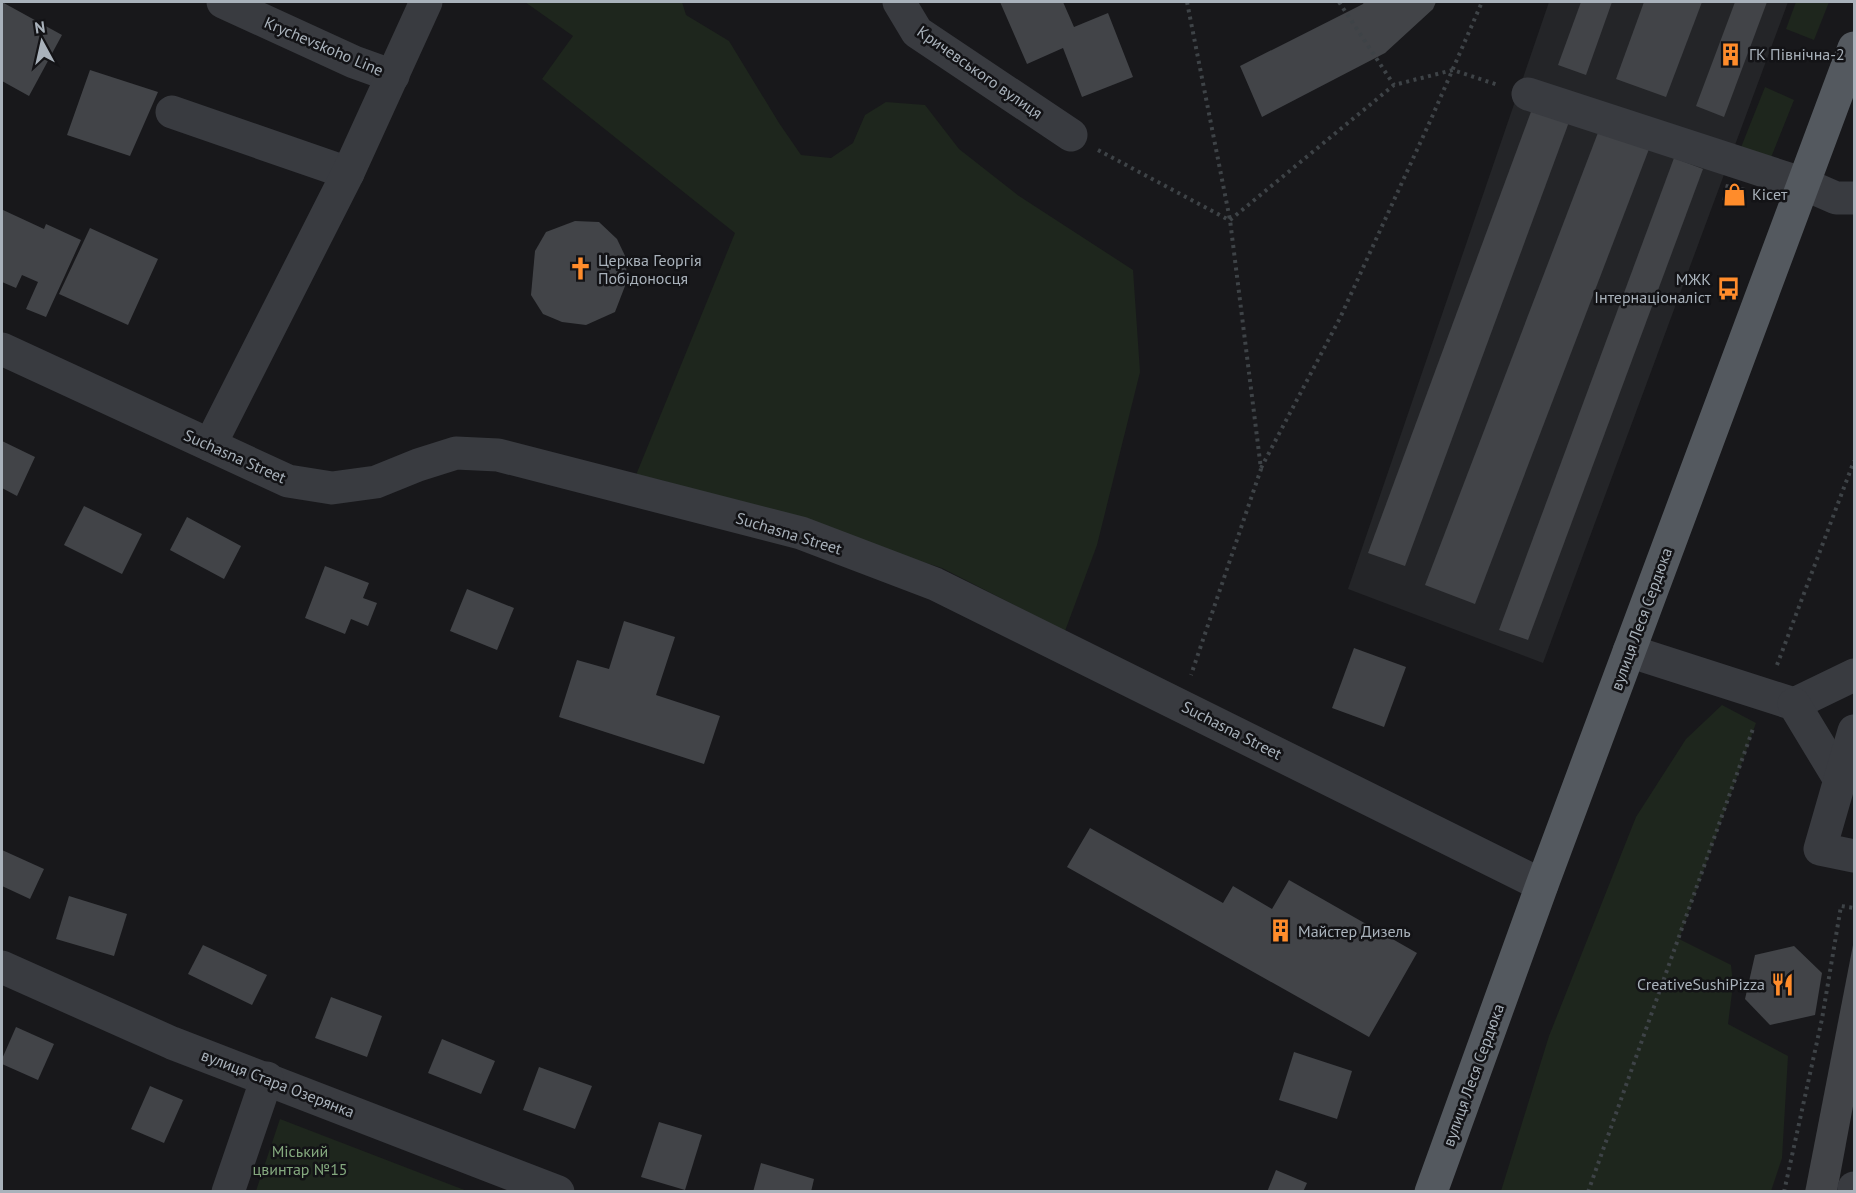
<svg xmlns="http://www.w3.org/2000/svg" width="1856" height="1193" font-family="'PT Sans',sans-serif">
<rect width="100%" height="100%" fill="#18181b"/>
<!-- built -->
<path fill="#242528" d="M1549,2H1788L1543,663L1348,589Z"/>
<!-- green -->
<g fill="#1e261d">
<path d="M525,2H682L686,15L729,41L779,123L801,155L831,158L853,143L865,115L886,102L925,105L959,149L1019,196L1133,270L1140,372L1097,545L1065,631L942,568L661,480L636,475L735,233L542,79L573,36Z"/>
<path d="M1796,2H1829L1814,40L1786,29Z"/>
<path d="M1765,87L1794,100L1768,165L1738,155Z"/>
<path d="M1722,705L1756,723L1679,939L1731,965L1733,985L1728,1024L1788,1056L1782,1158L1771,1191H1501L1549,1036L1636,817L1686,739Z"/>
<path d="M280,1119L467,1191H256Z"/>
</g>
<!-- building -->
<g fill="#424448">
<path d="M2,2L62,35L29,96L2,81Z"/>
<path d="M1000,2H1063L1074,27L1108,13L1133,77L1082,97L1063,48L1027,64Z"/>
<path d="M1364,2H1436L1433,9L1385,53L1262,117L1240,66L1363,4Z"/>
<path d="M1581,2H1612L1586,75L1558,65Z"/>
<path d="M1644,2H1702L1666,97L1616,79Z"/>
<path d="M1735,2H1767L1724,117L1696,106Z"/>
<path d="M90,70L158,92L130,156L67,135Z"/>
<path d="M1532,109L1569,122L1405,566L1368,553Z"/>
<path d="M1599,130L1649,149L1475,604L1425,585Z"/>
<path d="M1674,158L1703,169L1528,640L1499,630Z"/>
<path d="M1726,184L1746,188L1742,205L1722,200Z"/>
<path d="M3,210L44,229L46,224L81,240L46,317L26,309L38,282L22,275L16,288L2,282V214Z"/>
<path d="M575,221L599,222L617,239L627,260L625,286L615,312L586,325L562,322L543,314L531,295L535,251L546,232Z"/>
<path d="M90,228L158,259L128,325L59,294Z"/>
<path d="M2,441L35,457L17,496L2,488Z"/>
<path d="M84,506L142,534L122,574L64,545Z"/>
<path d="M187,517L241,546L224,579L170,550Z"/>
<path d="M325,566L369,583L363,598L377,603L368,626L351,619L345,634L305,618Z"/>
<path d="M467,589L514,608L497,650L450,631Z"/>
<path d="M624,621L675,637L656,695L720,716L704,764L559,717L577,660L609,669Z"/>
<path d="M1354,648L1406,667L1384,727L1332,708Z"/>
<path d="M1090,828L1223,903L1233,886L1272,909L1289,880L1417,953L1369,1037L1067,867Z"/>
<path d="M2,850L44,869L30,899L2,886Z"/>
<path d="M69,896L127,914L114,956L56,939Z"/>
<path d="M203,945L267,975L252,1005L188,974Z"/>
<path d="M1853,945L1854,1101L1837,1192H1805Z"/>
<path d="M1794,946L1822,973L1815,1015L1770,1025L1745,999L1755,955Z"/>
<path d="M331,997L382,1016L367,1057L315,1038Z"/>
<path d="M16,1027L54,1044L38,1080L2,1064V1059Z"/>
<path d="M442,1039L495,1061L481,1094L428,1073Z"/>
<path d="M1294,1052L1352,1071L1337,1119L1279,1100Z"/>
<path d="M539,1067L592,1086L575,1129L523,1110Z"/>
<path d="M150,1086L183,1100L164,1143L131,1129Z"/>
<path d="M659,1122L702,1135L685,1190L641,1177Z"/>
<path d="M761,1163L814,1179L811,1192H753Z"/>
<path d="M1276,1170L1307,1183L1303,1192H1267Z"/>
</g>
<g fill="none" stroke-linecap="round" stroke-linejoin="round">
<!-- path -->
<g stroke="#3e4347" stroke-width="4" stroke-dasharray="3 4.5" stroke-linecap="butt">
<path d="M1187,2L1230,220L1261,469L1191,675"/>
<path d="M1339,2L1394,85"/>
<path d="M1098,150L1229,220"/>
<path d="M1230,220L1394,85L1453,70L1498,85"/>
<path d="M1261,468L1340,318L1432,117L1482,2"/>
<path d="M1777,665L1854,461"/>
<path d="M1588,1192L1754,726"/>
<path d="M1784,1192L1822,1019L1841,906L1854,908"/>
</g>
<!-- minor -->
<g stroke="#393b40" stroke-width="33">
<path d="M223,2L354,62L393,76"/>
<path d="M899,2L917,32L1071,135"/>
<path d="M1528,94L1804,184L1836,198H1854"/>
<path d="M172,112L348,173"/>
<path d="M2,349L288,481L332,488L376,482L418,465L456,453L498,455L801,533L935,584L1542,885"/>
<path d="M210,445L348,173L426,2"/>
<path d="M1629,651L1794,704L1854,675"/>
<path d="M1794,704L1840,780"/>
<path d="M1854,731L1820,849L1854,856"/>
<path d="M2,967L172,1043L558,1192"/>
<path d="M228,1192L267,1078"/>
<path d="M1854,1192V1188"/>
</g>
<!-- major -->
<path stroke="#54595f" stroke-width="33" d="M1431,1192L1542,885L1854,48"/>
</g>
<!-- icons -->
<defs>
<symbol id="building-bare" viewBox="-9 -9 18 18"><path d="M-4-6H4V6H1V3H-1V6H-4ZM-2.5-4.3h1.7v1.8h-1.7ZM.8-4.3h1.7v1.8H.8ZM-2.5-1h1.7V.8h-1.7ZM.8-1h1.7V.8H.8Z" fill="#ff8c2b" stroke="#131316" stroke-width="2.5" paint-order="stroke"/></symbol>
<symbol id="shop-bare" viewBox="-9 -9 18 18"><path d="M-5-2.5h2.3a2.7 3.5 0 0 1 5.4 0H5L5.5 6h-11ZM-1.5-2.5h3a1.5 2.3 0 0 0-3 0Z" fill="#ff8c2b" stroke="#131316" stroke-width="2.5" paint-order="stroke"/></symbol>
<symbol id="church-bare" viewBox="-9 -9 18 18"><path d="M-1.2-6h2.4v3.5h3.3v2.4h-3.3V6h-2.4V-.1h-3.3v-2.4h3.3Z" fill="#ff8c2b" stroke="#131316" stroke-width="2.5" paint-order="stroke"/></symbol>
<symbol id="bus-bare" viewBox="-9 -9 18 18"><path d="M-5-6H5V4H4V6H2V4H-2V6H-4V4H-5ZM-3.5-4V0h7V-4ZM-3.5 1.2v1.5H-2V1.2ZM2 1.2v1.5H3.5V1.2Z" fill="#ff8c2b" stroke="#131316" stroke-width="2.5" paint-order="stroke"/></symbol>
<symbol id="restaurant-bare" viewBox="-9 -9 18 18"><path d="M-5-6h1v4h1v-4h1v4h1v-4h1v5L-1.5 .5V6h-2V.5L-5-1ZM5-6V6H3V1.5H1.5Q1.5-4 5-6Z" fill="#ff8c2b" stroke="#131316" stroke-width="2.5" paint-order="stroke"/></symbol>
</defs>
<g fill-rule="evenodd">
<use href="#building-bare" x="1714" y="38" width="33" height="33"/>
<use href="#shop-bare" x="1718" y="178" width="33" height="33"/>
<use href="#church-bare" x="564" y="252" width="33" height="33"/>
<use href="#bus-bare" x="1712" y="272" width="33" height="33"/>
<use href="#building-bare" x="1264" y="914" width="33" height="33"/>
<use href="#restaurant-bare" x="1766" y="968" width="33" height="33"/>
</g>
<g text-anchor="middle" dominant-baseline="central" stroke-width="5" stroke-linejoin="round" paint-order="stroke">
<!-- street labels -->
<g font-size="16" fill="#a9b2bb" stroke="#131316">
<text transform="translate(324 46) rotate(23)">Krychevskoho Line</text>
<text transform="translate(980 72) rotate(35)">Кричевського вулиця</text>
<text transform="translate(235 456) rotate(24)">Suchasna Street</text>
<text transform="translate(789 533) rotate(17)">Suchasna Street</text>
<text transform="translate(1641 619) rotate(-70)">вулиця Леся Сердюка</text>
<text transform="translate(1232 730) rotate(27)">Suchasna Street</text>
<text transform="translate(1473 1075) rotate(-70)">вулиця Леся Сердюка</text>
<text transform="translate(278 1083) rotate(21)">вулиця Стара Озерянка</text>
</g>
<!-- poi labels -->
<g font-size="16" fill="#a9b2bb" stroke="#131316" text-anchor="start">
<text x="1749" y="54">ГК Північна-2</text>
<text x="1752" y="194">Кісет</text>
<text x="598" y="260">Церква Георгія<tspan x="598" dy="18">Побідоносця</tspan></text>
<text x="1711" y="279" text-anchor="end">МЖК<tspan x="1711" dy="18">Інтернаціоналіст</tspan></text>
<text x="1298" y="931">Майстер Дизель</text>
<text x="1765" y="984" text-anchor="end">CreativeSushiPizza</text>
</g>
<!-- park labels -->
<g font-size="16" fill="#84a87e" stroke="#131316">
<text x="300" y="1151">Міський<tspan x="300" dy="18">цвинтар №15</tspan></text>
</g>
</g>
<!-- border -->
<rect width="1856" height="1193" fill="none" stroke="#a9b2bb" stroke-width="6"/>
<!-- north arrow -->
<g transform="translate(42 42) rotate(352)" stroke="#131316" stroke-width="4.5" paint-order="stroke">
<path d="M0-4.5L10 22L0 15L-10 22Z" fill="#a9b2bb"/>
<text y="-9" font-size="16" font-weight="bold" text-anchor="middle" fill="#a9b2bb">N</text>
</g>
</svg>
